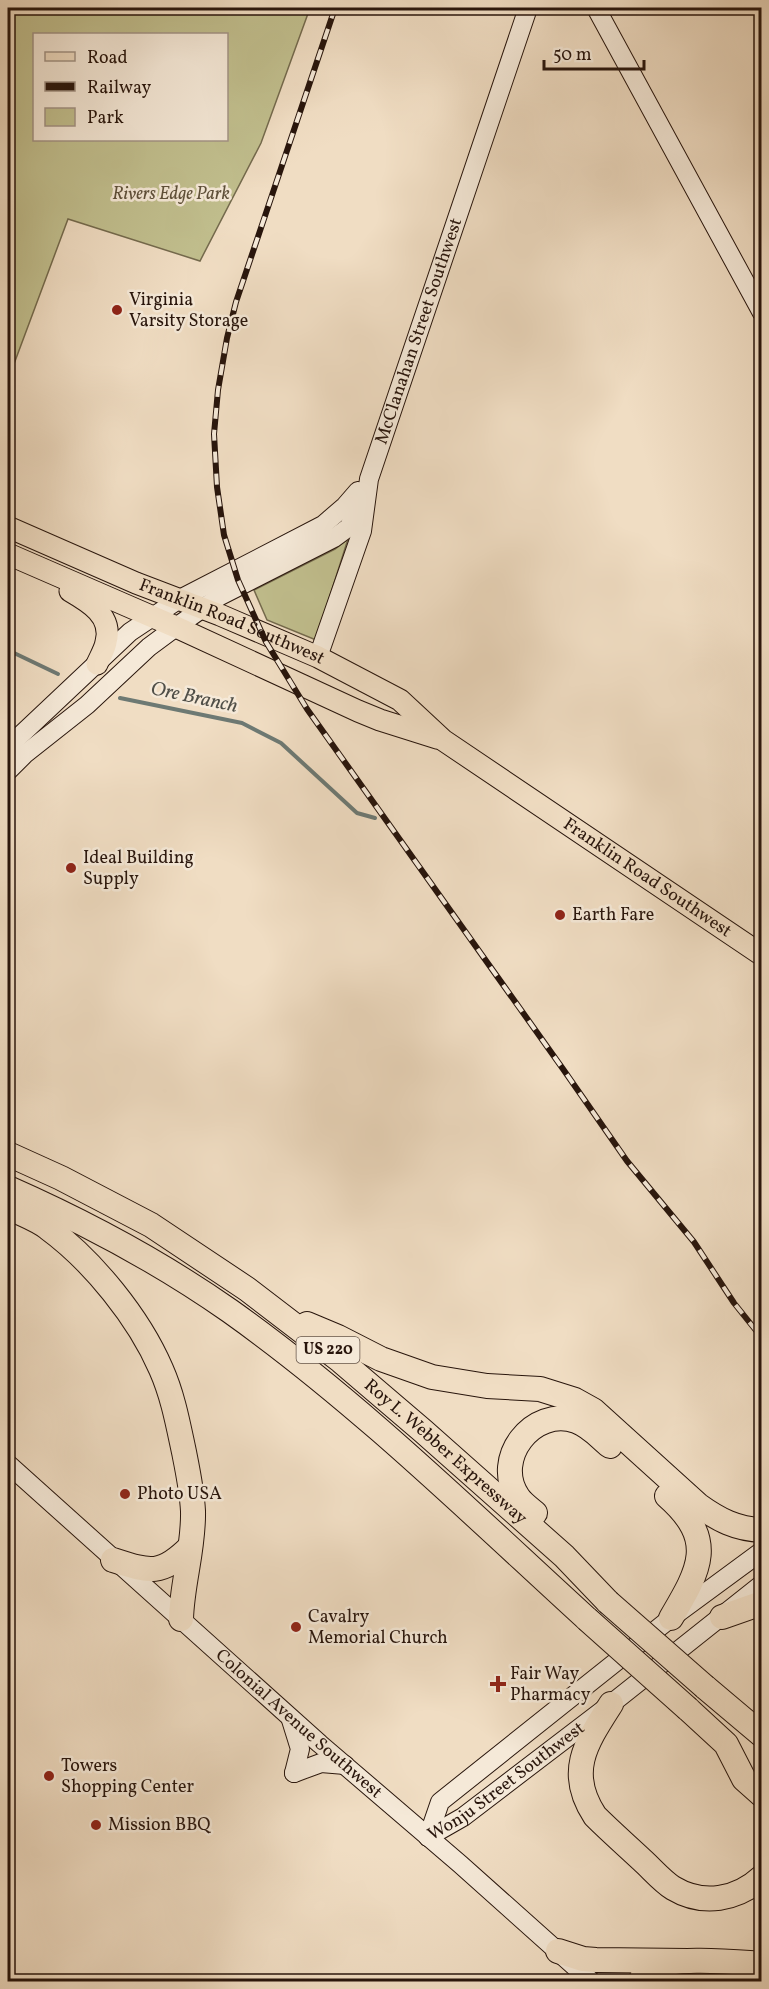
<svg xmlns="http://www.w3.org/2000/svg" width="769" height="1989" font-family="Vollkorn,serif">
<rect width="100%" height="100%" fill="#f0ddc3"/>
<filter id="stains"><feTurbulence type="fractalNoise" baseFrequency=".00333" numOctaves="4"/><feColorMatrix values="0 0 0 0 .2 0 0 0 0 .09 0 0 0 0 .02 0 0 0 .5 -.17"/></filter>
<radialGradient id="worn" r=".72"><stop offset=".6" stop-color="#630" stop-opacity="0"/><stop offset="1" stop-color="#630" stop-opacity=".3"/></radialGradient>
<!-- green -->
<g fill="#c1bf8e" stroke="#746a4d" stroke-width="1.5" fill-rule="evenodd">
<path d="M8,8H310L261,143L200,261L68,219L8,380ZM34,34H226V140H34Z"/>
<path d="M348,539L316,640L267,620L254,590L335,549Z"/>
</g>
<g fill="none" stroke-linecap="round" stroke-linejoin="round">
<!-- stream -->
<g stroke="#6d7973" stroke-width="4">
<path d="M8,652H12L58,674"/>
<path d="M120,698L242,723L281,743L357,813L375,818"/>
</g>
<defs>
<g id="secondary">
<path d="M596,8L762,313"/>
<path id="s1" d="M318,657L362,531L369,479L528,8"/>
<path d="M8,747L130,632L178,600L323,525L345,506L358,491"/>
<path d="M8,771L25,754L87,705L149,647L176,627L220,596L334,538L349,527L359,503"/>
<path id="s2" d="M8,1464L320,1744L460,1864L592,1982"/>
<path d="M291,1720L300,1749L294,1773"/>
<path d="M294,1773L321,1763L345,1765"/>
<path d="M428,1837L440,1802L671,1618L762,1551"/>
<path id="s3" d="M428,1837L463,1817L611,1704L762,1584"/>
</g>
<g id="primary">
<path id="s4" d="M8,527L136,583L220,615L318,657L400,700L443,740L762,955"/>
<path d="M8,554L176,627L358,711L380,720L437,738"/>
<path d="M70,591C89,602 113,616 106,642C105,649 100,657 97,664"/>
</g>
<g id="highway">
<path id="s5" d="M8,1154L61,1178L151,1225L247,1289L341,1361L423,1431L564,1556L608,1602"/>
<path d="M8,1188C85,1222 160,1262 230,1311C358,1402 471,1513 587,1619"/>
<path d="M8,1207C21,1214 37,1219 48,1228C93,1261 139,1318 161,1369C173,1396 178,1424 184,1452C188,1472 192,1491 193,1511C194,1548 182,1583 181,1619"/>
<path d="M307,1324L338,1337L381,1359L432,1377L487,1386L540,1389L575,1400L593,1410L698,1505C719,1520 736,1529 762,1530"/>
<path d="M667,1496C717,1540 700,1569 671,1618"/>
<path d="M535,1513C529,1508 522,1503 518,1497C492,1459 533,1406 576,1421C590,1426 599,1437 610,1446"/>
<path d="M113,1560C150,1572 161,1576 190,1547"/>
<path d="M722,1617L762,1603"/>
<path d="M705,1687L762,1735"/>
<path d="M611,1704C586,1743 566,1772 595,1816C610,1831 626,1845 642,1860C652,1869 662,1881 673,1888C703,1906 737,1900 762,1877"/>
<path d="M688,1709L726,1744L744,1779L762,1795"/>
<path d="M558,1951L583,1959L596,1960L688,1961"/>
<path d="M640,1982C642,1977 644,1973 648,1970C670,1955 735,1962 762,1964"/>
</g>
</defs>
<!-- secondary casing -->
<use href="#secondary" stroke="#28150c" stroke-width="20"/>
<!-- primary casing -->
<use href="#primary" stroke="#28150c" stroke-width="23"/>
<!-- highway casing -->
<use href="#highway" stroke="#28150c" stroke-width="26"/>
<!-- secondary -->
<use href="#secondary" stroke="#f5e9d8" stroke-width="18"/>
<!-- primary -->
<use href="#primary" stroke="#f0ddc3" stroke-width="21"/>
<!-- highway -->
<use href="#highway" stroke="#f0ddc3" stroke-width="24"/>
<defs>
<path id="rail" d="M335,8L236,302L227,338L218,390L214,434L217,487L224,535L238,580L266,642L307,709L563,1069L627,1161L694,1242L734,1303L762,1338"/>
</defs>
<!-- rail casing -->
<use href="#rail" stroke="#28150c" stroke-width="6"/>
<!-- rail -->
<use href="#rail" stroke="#f5e9d8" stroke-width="4" stroke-dasharray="11" stroke-linecap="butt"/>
<defs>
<g id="highway-bridge">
<path d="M608,1602L705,1687"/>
<path d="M587,1619L688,1709"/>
</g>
</defs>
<!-- highway-bridge casing -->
<use href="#highway-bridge" stroke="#28150c" stroke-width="26" stroke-linecap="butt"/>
<!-- highway-bridge -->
<use href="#highway-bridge" stroke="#f0ddc3" stroke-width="24"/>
</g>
<!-- markers -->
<g fill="#8f2418" stroke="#f5e9d8" stroke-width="2">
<circle cx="117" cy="310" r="6"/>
<circle cx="71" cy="868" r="6"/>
<circle cx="560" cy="915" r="6"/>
<circle cx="125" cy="1494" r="6"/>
<circle cx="296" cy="1627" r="6"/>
<path d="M495 1675h6v6h6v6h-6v6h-6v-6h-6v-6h6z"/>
<circle cx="49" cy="1776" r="6"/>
<circle cx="96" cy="1825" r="6"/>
</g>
<g text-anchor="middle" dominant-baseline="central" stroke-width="5" stroke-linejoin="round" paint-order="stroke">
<!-- shield labels -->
<rect fill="#f5e9d8" stroke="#665549" stroke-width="1.5" x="296.5" y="1337" width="63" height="26" rx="4.5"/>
<g font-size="16" font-weight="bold" fill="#28150c">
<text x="328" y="1350">US 220</text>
</g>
<!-- park labels -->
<g font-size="18" font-style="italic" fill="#5e503a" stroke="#f5e9d8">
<text x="171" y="194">Rivers Edge Park</text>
</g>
<!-- poi labels -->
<g font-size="18" fill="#28150c" stroke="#f5e9d8" text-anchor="start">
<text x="129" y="300">Virginia<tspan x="129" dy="21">Varsity Storage</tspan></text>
<text x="83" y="858">Ideal Building<tspan x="83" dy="21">Supply</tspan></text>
<text x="572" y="915">Earth Fare</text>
<text x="137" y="1494">Photo USA</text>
<text x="308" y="1617">Cavalry<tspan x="308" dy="21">Memorial Church</tspan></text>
<text x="510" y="1674">Fair Way<tspan x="510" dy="21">Pharmacy</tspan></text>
<text x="61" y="1766">Towers<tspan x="61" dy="21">Shopping Center</tspan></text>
<text x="108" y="1825">Mission BBQ</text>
</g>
<!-- street labels -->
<g font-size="18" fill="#28150c" stroke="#f5e9d8">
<text stroke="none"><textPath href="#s1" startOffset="342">McClanahan Street Southwest</textPath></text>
<text stroke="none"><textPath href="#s4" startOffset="243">Franklin Road Southwest</textPath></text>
<text stroke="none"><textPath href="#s4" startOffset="734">Franklin Road Southwest</textPath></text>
<text stroke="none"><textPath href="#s5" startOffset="532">Roy L. Webber Expressway</textPath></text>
<text stroke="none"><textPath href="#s2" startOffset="390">Colonial Avenue Southwest</textPath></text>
<text stroke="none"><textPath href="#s3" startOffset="96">Wonju Street Southwest</textPath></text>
</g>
<!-- water labels -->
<g font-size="20" font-style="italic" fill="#504f48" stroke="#f5e9d8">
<text transform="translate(194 698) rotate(12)">Ore Branch</text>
</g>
</g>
<!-- margin -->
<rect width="769" height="1989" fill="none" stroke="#f0ddc3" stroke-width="30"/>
<rect x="9" y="9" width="751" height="1971" fill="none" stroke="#28150c" stroke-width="3"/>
<rect x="15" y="15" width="739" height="1959" fill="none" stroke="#28150c" stroke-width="1.5"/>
<!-- legend -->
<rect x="33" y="33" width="195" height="108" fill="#f5e9d8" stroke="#a39486" stroke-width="1.5"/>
<rect x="45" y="52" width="30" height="9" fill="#f0ddc3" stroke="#a39486" stroke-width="1.5"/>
<text x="87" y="63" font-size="18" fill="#28150c">Road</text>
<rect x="45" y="82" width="30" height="9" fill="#28150c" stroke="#a39486" stroke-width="1.5"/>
<text x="87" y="93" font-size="18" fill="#28150c">Railway</text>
<rect x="45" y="108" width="30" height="18" fill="#c1bf8e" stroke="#a39486" stroke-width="1.5"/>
<text x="87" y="123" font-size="18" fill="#28150c">Park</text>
<!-- scale -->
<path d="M544 60v9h100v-9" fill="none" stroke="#28150c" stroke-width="3"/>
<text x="553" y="60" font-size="18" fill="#28150c" stroke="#f5e9d8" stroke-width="4.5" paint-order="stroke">50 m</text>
<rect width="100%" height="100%" filter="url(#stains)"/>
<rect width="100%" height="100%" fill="url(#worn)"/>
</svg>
